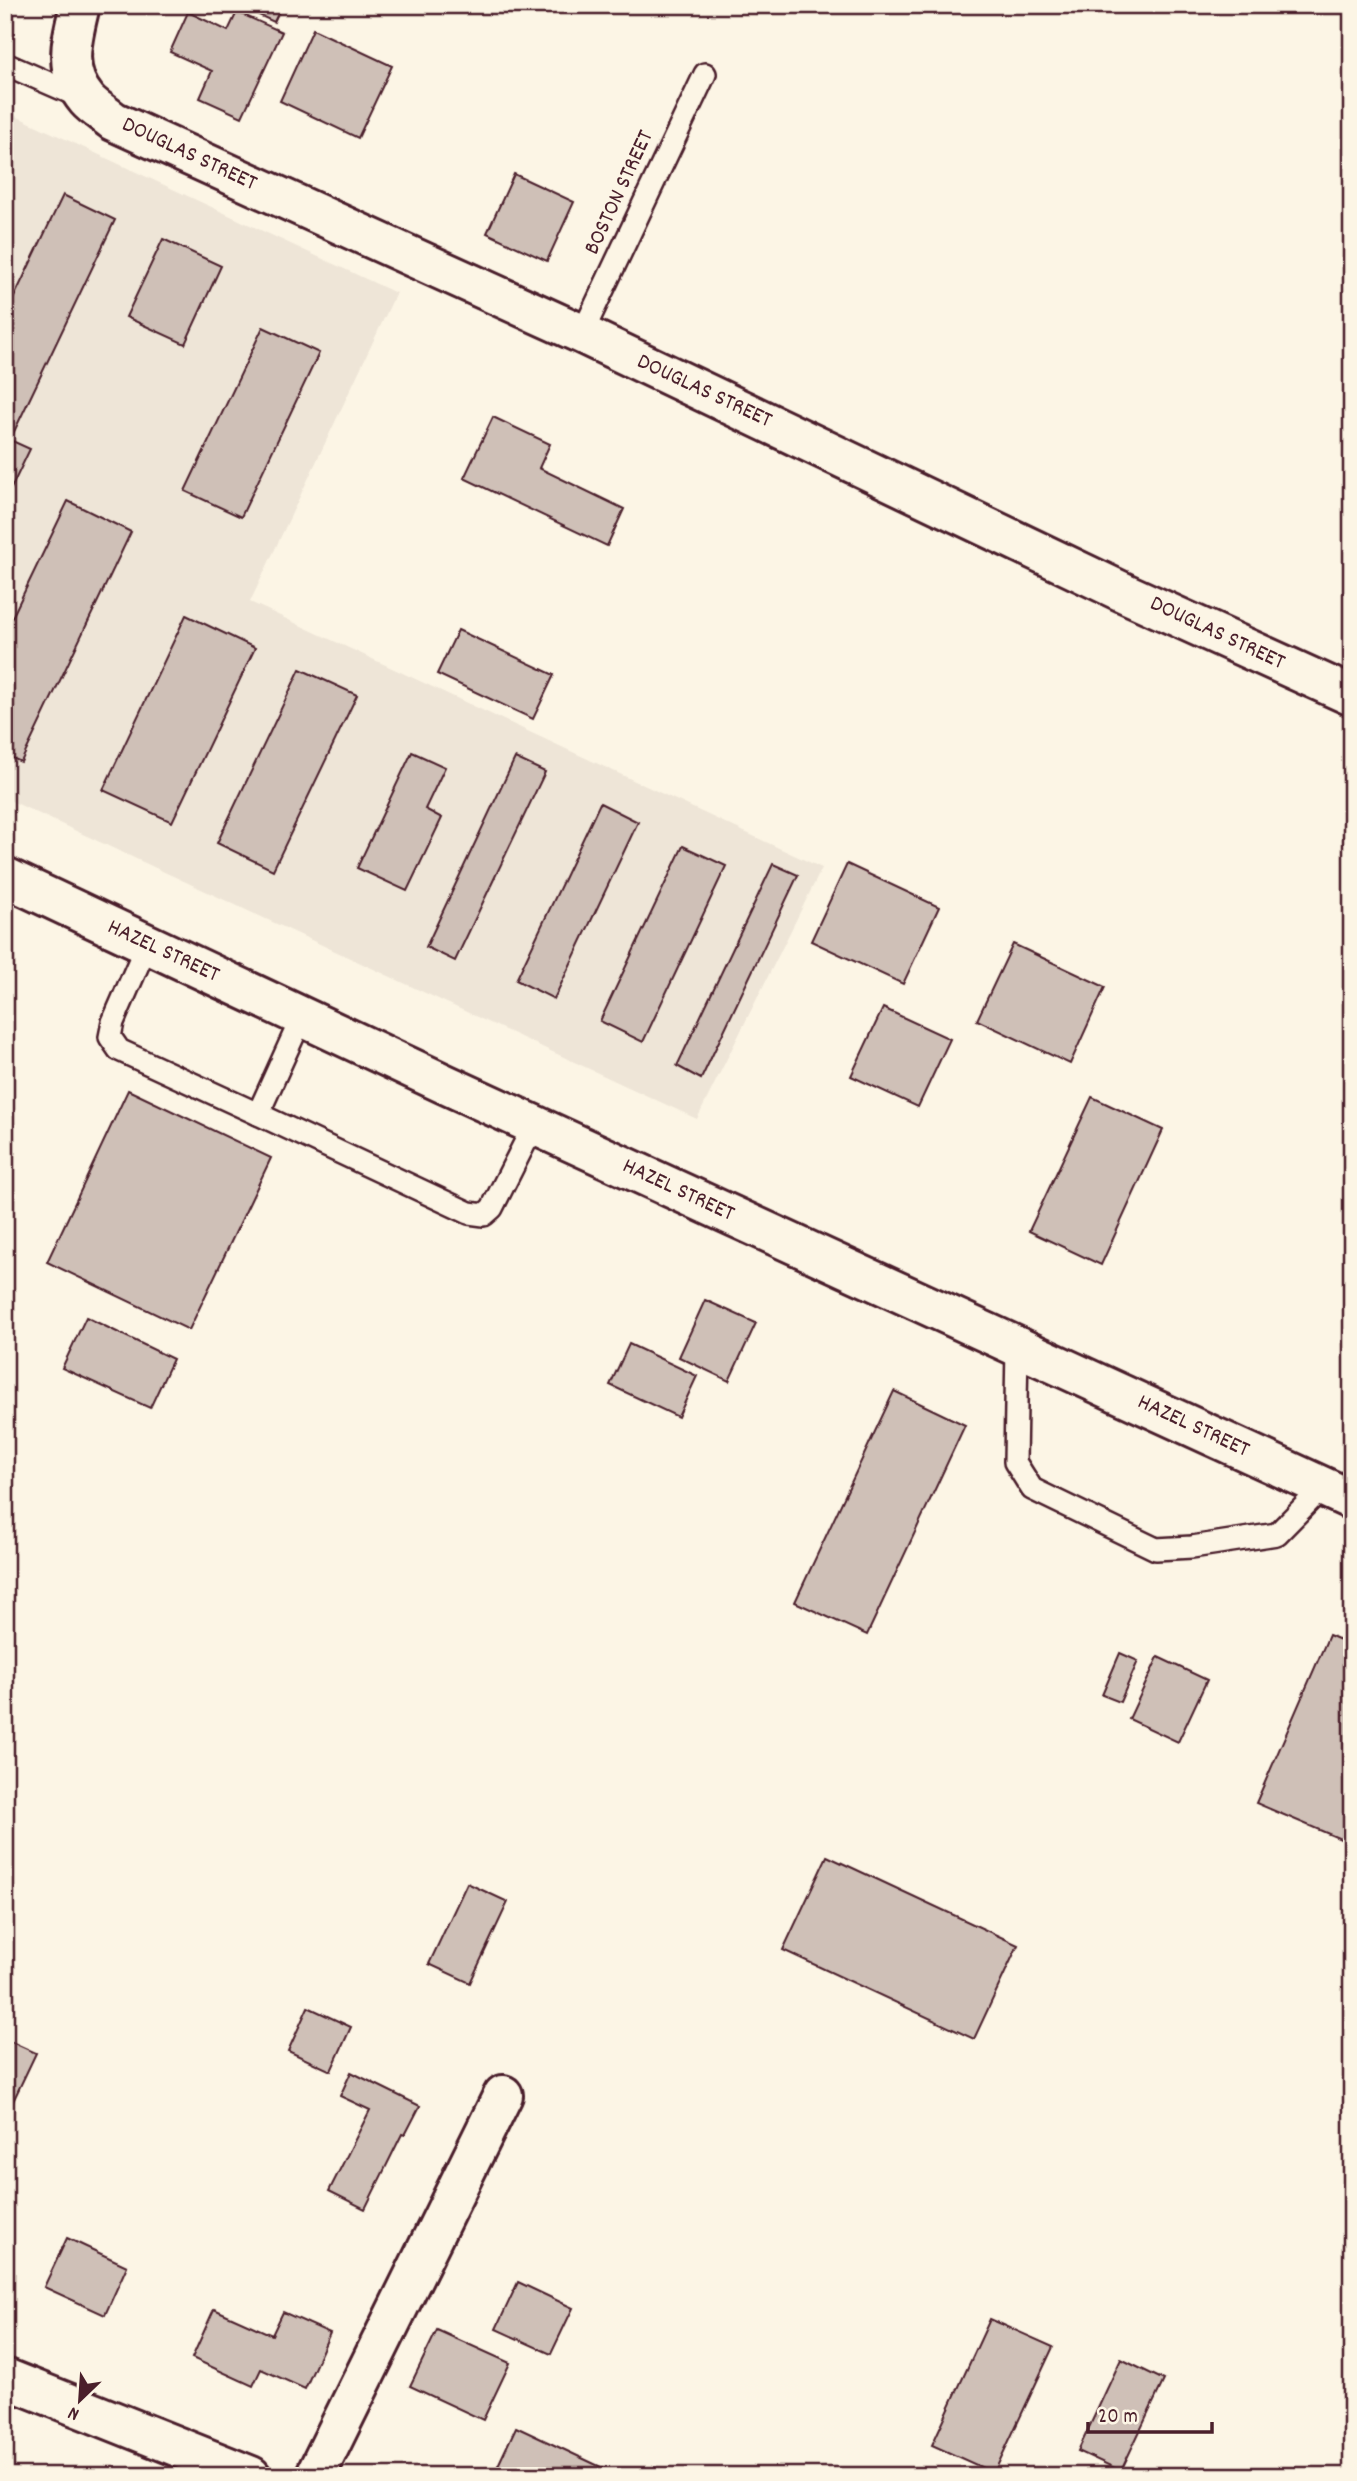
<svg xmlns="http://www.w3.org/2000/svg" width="1357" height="2481" font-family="Dekko,sans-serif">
<rect width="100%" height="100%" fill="#fcf5e5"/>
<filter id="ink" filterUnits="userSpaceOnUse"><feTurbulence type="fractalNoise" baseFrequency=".0143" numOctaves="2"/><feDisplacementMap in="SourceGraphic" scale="14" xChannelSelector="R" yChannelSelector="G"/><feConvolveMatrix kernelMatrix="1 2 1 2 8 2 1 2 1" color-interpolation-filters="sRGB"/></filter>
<g filter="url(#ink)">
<!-- built -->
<path fill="#eee5d7" d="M5,111L396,293L250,602L822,868L697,1119L5,798Z"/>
<!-- building -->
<g fill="#cfc0b7" stroke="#4a1f2b" stroke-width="2">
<path d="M237,5H282L274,22Z"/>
<path d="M188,12L228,31L237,12L282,32L242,117L200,98L212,71L170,52Z"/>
<path d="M313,29L392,66L358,138L280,101Z"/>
<path d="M514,174L574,202L547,261L487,233Z"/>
<path d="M63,195L115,220L10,440L30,449L5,501V316Z"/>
<path d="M163,239L221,266L185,344L126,317Z"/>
<path d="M263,327L319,353L241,517L185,491Z"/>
<path d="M493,417L550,444L539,468L624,509L607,546L464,478Z"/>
<path d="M68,501L131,532L21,762L5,755V632Z"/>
<path d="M186,615L255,648L172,822L103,790Z"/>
<path d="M458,630L554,675L533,719L437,674Z"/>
<path d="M300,669L357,695L273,870L217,843Z"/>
<path d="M412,752L445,767L425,809L442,818L407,891L357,868Z"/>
<path d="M515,758L545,772L455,961L426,947Z"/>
<path d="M600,803L638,822L554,999L516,980Z"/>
<path d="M683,846L726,866L643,1042L600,1021Z"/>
<path d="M773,864L798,875L701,1079L677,1066Z"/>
<path d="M847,864L939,907L903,984L811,941Z"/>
<path d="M1013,944L1105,987L1070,1064L977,1020Z"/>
<path d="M883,1008L950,1039L918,1107L851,1076Z"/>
<path d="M128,1090L271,1158L189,1330L47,1262Z"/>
<path d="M1092,1097L1163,1130L1101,1265L1029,1231Z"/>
<path d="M705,1300L756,1323L729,1381L679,1357Z"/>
<path d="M86,1317L173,1359L150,1408L62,1368Z"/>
<path d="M629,1344L697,1376L678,1417L610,1385Z"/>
<path d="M894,1391L965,1425L867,1635L795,1602Z"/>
<path d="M1329,1635L1352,1645L1350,1843L1256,1803Z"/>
<path d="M1120,1653L1138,1661L1120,1702L1102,1695Z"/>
<path d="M1158,1657L1207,1680L1178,1742L1129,1719Z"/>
<path d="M827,1856L1018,1945L974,2039L783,1950Z"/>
<path d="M467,1883L508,1902L470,1983L429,1964Z"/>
<path d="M308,2007L351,2027L331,2071L288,2051Z"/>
<path d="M5,2039L36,2053L5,2118Z"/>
<path d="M351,2072L420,2106L405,2135L402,2134L365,2209L329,2191L370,2110L340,2096Z"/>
<path d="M67,2238L127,2266L105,2315L44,2287Z"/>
<path d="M518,2282L573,2308L551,2354L496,2329Z"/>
<path d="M214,2309L272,2335L283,2312L330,2333L305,2389L261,2369L253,2386L192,2358Z"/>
<path d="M990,2319L1053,2347L994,2473L932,2445Z"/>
<path d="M437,2330L510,2363L483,2420L410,2386Z"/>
<path d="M1121,2359L1164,2380L1121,2471L1078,2451Z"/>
<path d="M516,2427L620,2476H493Z"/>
</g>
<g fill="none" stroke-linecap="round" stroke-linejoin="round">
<defs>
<g id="lane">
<path d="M5,64L83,98"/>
<path d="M582,334L705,74"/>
<path d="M147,944L113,1022L110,1037L119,1050L258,1114"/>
<path d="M302,1017L258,1114L469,1213L484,1215L492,1208L534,1125"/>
<path d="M1017,1346L1015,1462L1032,1489L1156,1549L1192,1547L1277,1534L1324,1486"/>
</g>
<g id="street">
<path d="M5,2378L251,2476"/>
<path d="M315,2476L503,2095"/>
</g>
<g id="secondary">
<path d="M80,5C72,39 62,71 87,100C94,108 105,114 113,121L582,334L1127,594L1352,696"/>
<path d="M5,877L445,1084L1352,1500"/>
</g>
</defs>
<!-- lane casing -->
<use href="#lane" stroke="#4a1f2b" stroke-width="26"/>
<!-- street casing -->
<use href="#street" stroke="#4a1f2b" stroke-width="44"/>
<!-- secondary casing -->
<use href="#secondary" stroke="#4a1f2b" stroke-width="44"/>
<!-- lane -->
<use href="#lane" stroke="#fcf5e5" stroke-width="21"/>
<!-- street -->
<use href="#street" stroke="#fcf5e5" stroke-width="38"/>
<!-- secondary -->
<use href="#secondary" stroke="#fcf5e5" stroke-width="38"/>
</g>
</g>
<g text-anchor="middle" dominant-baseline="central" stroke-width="6" stroke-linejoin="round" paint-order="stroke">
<!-- street labels -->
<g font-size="23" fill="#4a1f2b" stroke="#fcf5e5">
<text transform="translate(189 155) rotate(25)">DOUGLAS STREET</text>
<text transform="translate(620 193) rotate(-65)">BOSTON STREET</text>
<text transform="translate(704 392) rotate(25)">DOUGLAS STREET</text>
<text transform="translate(1217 634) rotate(25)">DOUGLAS STREET</text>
<text transform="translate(163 952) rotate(25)">HAZEL STREET</text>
<text transform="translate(678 1191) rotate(25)">HAZEL STREET</text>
<text transform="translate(1193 1427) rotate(25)">HAZEL STREET</text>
</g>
</g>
<!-- margin -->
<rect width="1357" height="2481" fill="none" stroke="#fcf5e5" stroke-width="28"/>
<rect x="14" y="14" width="1329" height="2453" fill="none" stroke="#4a1f2b" stroke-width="2.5" filter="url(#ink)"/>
<!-- north arrow -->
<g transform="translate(80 2400) rotate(205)" stroke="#fcf5e5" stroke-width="5" paint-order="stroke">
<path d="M0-5L12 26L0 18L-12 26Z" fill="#4a1f2b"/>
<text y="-10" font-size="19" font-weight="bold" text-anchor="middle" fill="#4a1f2b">N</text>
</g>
<!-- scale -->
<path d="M1088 2422v10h124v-10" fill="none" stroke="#4a1f2b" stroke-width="3.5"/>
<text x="1098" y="2422" font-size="21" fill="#4a1f2b" stroke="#fcf5e5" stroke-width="5" paint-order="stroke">20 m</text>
</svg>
